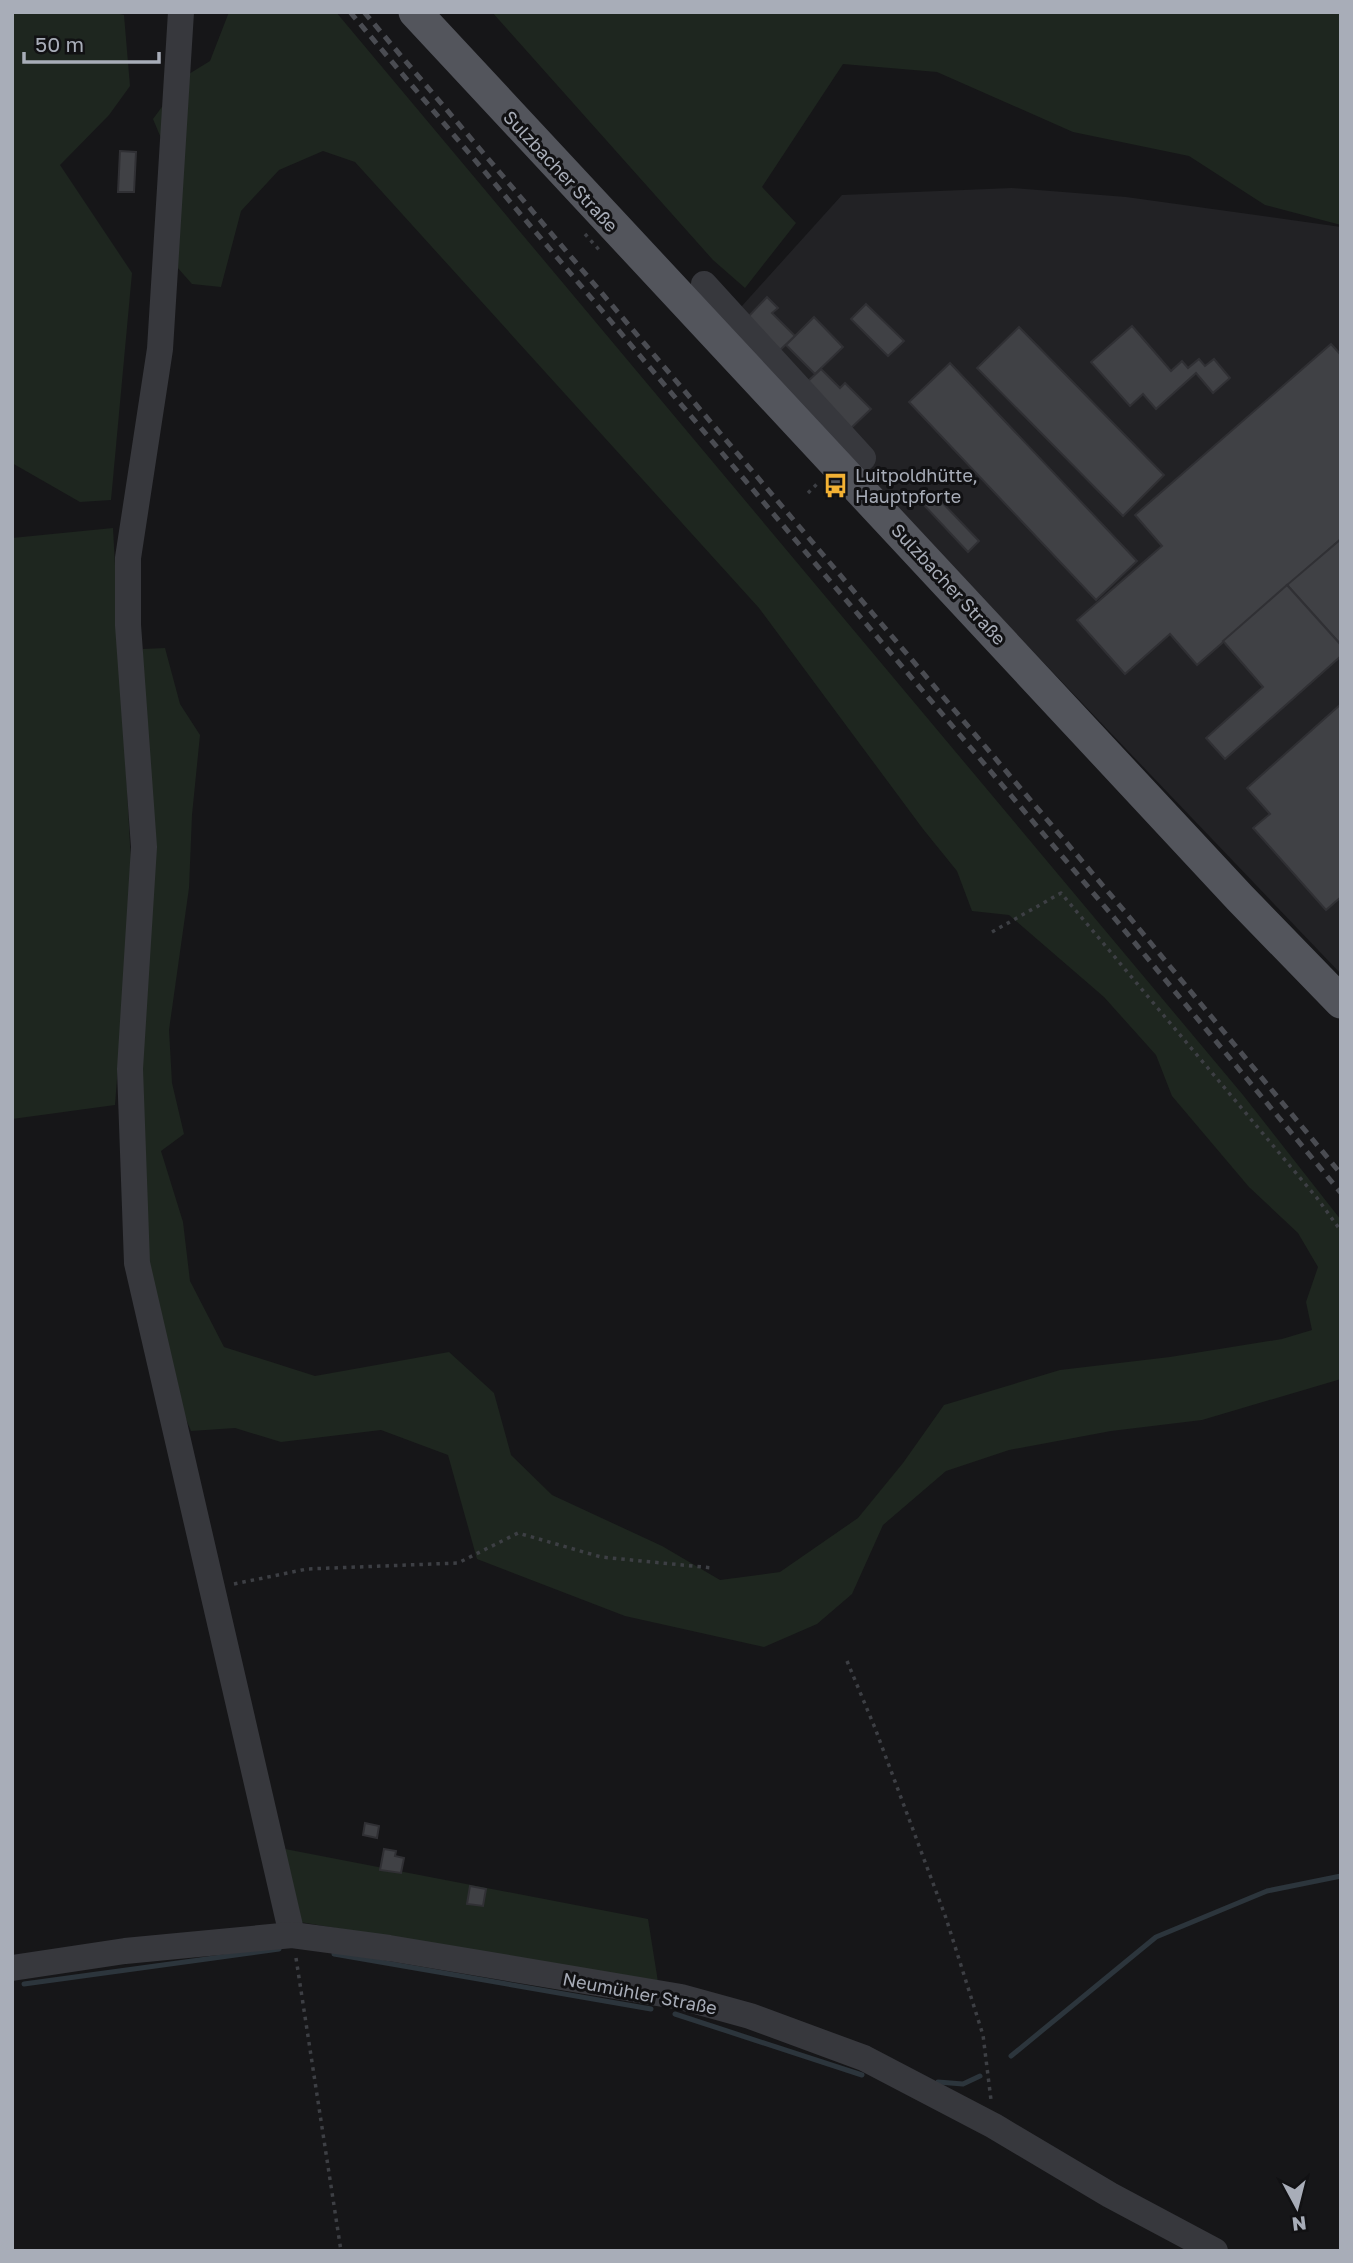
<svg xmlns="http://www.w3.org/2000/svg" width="1353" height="2263" font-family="'Golos Text',sans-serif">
<rect width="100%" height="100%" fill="#161618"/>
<!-- built -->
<path fill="#222225" d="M1012,188L1126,197L1341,227V974L723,327L842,195Z"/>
<!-- green -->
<g fill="#1e261f">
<path d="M12,12H111L124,15L130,86L109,115L60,165L132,273L111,500L80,502L12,463Z"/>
<path d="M229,12H336L1243,1095L1341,1220V1379L1202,1420L1111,1431L1009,1450L946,1471L883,1525L852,1594L817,1624L764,1647L625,1616L477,1559L448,1455L381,1430L281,1442L235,1428L191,1431L171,1383L135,1184L143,649L165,648L180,704L200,735L192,815L189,888L169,1030L172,1083L184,1134L161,1151L183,1222L190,1281L224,1347L315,1376L449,1352L494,1393L511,1455L552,1495L662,1546L720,1580L780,1572L858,1518L903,1463L944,1405L1060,1370L1170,1357L1282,1339L1312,1330L1306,1302L1318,1267L1298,1233L1249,1187L1172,1096L1156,1055L1104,997L1009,915L972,911L957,871L923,829L759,608L355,162L323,151L279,170L241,211L221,287L192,284L162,250L171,162L153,119L184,77L210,61Z"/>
<path d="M492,12H1341V225L1265,205L1189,156L1073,132L937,72L843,64L762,187L796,223L745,288L713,260Z"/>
<path d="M113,528L132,882L115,1105L12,1119V538Z"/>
<path d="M285,1849L648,1919L658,1982L300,1922Z"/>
</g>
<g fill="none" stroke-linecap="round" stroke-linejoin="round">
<!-- stream -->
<g stroke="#2c353c" stroke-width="5">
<path d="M334,1954L651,2009"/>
<path d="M24,1984L279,1949"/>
<path d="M675,2014L862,2075"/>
<path d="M1011,2056L1156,1937L1267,1891L1341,1876"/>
<path d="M938,2082L963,2084L980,2076"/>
</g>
</g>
<!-- building -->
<g fill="#404145" stroke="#303034" stroke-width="2">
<path d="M120,151L136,152L134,192H118Z"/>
<path d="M767,297L778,308L772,313L795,336L780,350L747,318Z"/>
<path d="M866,304L904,341L888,356L851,319Z"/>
<path d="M814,317L843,347L815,374L786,345Z"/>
<path d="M1132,326L1171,371L1182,361L1188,368L1199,359L1205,366L1214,359L1230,378L1213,393L1196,373L1156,409L1143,394L1130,406L1091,362Z"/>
<path d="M1019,327L1164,475L1123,516L977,368Z"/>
<path d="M1331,344L1341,355V539L1197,665L1170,634L1125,674L1077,620L1162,546L1135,515Z"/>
<path d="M950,363L1137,561L1096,600L909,402Z"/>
<path d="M821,369L840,388L845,383L871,409L850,429L805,384Z"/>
<path d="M935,495L979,541L968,552L924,505Z"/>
<path d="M1341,539V645L1287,585Z"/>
<path d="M1287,585L1341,645V656L1225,759L1206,738L1263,687L1223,641Z"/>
<path d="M1341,704V897L1326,910L1253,828L1270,814L1247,788Z"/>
<path d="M365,1823L379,1826L377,1838L363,1835Z"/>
<path d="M384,1849L396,1851L395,1856L404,1858L401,1873L380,1870Z"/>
<path d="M470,1886L486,1889L483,1906L467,1904Z"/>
</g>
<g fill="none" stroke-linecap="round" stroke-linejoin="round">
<!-- path -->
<g stroke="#3d3f44" stroke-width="3.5" stroke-dasharray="3.5 5" stroke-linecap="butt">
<path d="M585,234L601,252"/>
<path d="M808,493L820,481"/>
<path d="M992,932L1061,893L1317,1198L1341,1231"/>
<path d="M234,1584L307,1569L458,1563L518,1533L601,1557L713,1568"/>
<path d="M847,1661L875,1728L946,1918L983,2035L991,2100"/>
<path d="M296,1958L341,2251"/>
</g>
<!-- minor -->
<g stroke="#37383d" stroke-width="26">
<path d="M181,12L160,349L128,558V625L144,847L130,1069L137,1263L292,1935"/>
<path d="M704,284L863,458"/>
<path d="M12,1968L125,1951L292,1935L389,1948L681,1997L750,2016L864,2058L994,2126L1110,2195L1215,2251"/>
</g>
<!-- major -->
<path stroke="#53555c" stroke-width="33" d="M415,12L1240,898L1341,1002"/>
<!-- rail -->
<g stroke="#4a4c52" stroke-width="5" stroke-dasharray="9 7" stroke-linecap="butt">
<path d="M350,12L1116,920L1341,1193"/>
<path d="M364,12L1126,913L1341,1174"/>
</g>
</g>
<!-- icons -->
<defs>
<symbol id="bus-bare" viewBox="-9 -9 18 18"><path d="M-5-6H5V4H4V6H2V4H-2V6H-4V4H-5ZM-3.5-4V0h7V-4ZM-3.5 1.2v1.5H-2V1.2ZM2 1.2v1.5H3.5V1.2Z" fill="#f2b134" stroke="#111113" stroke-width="2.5" paint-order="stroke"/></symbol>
</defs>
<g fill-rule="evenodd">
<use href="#bus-bare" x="818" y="468" width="35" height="35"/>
</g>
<g text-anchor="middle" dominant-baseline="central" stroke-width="6" stroke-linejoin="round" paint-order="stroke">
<!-- street labels -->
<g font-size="18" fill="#a8adb8" stroke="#111113">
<text transform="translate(561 171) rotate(47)">Sulzbacher Straße</text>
<text transform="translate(949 584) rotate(47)">Sulzbacher Straße</text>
<text transform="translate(640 1993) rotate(11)">Neumühler Straße</text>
</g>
<!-- poi labels -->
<g font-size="18" fill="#a8adb8" stroke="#111113" text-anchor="start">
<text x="855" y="475">Luitpoldhütte,<tspan x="855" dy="21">Hauptpforte</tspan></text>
</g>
</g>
<!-- border -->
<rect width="1353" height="2263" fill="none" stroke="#a8adb8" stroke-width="28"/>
<!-- north arrow -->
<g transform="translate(1297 2207) rotate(173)" stroke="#111113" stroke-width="5" paint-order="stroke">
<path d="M0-5L12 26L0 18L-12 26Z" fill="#a8adb8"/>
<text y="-10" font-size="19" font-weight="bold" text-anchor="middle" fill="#a8adb8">N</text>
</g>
<!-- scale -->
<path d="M24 52v10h135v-10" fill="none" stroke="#a8adb8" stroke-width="3.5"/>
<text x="35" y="52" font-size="21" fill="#a8adb8" stroke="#111113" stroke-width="5" paint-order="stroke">50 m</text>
</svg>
